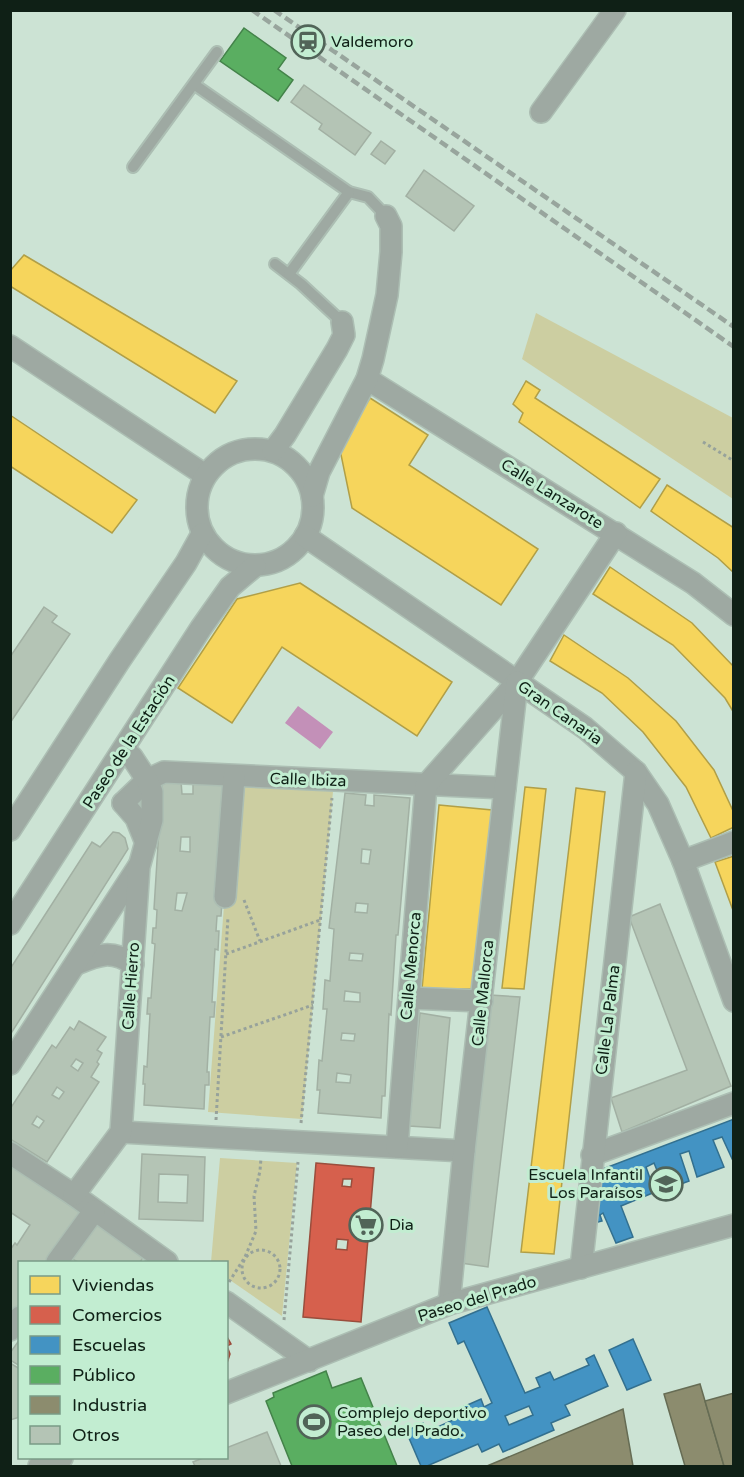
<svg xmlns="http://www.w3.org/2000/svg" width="744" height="1477" font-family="'Varela Round',sans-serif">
<rect width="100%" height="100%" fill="#cce3d4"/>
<!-- green -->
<g fill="#cccea1">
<path d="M536,313L733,418V499L522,359Z"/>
<path d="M234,777L334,781L302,1119L208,1112Z"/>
<path d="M220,1158L297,1163L282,1316L227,1278L226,1262H211Z"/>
</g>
<!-- water -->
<path fill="#c390b8" d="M298,706L333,732L320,749L285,723Z"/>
<!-- homes -->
<g fill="#f6d55c" stroke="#b19f47" stroke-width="1.5">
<path d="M24,255L237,381L215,413L10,286V271Z"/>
<path d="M526,381L540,390L535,398L660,479L640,508L519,422L523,413L513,404Z"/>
<path d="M370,398L428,435L409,465L538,549L501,605L352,508L339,445Z"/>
<path d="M10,415L137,500L112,533L10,466Z"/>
<path d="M667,485L734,528V573L718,558L651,511Z"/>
<path d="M610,567L692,623L734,667V713L725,698L673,645L593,594Z"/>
<path d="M300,583L452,682L417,736L282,647L232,723L178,688L237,599Z"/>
<path d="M564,635L628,678L676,721L714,770L734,813V827L711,838L686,787L643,732L602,693L550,661Z"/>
<path d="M525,787L546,789L524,989L502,988Z"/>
<path d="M576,788L605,792L554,1254L521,1252Z"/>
<path d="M439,805L492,810L474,989H422Z"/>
<path d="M734,856V913L715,862Z"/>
</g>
<!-- shops -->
<g fill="#d6604d" stroke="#9a4d3c" stroke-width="1.5" fill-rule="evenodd">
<path d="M316,1163L374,1168L361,1322L303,1317ZM343,1179H352L351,1187L342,1186ZM337,1239L348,1240L347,1250L336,1249Z"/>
<path d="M226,1335L231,1344L227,1346L230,1354L226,1366Z"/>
</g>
<!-- schools -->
<g fill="#4393c3" stroke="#33708f" stroke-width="1.5" fill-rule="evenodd">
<path d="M734,1119V1163L722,1137L713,1140L724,1167L697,1177L689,1151L680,1154L689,1181L665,1190L654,1163L646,1167L655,1192L621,1206L633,1237L616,1243L603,1213L600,1215L602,1221L594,1223L600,1170Z"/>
<path d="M487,1307L525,1393L540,1387L536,1378L550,1372L554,1380L589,1365L586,1359L594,1355L608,1386L565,1405L570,1415L551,1423L554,1430L503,1452L499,1444L482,1452L478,1444L427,1466H421L406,1431L423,1423L427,1432L466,1414L463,1407L481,1399L484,1407L492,1403L464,1341L458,1344L449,1323ZM529,1406L533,1415L509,1425L505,1416Z"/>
<path d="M633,1339L651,1380L627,1390L609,1350Z"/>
</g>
<!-- public -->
<g fill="#5aae61" stroke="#44834a" stroke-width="1.5">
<path d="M244,28L286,58L278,69L293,80L278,101L220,61Z"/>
<path d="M326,1371L332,1388L361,1378L397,1466H292L266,1401L274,1397L273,1393Z"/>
</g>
<!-- industry -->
<g fill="#8c8c6e" stroke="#666c54" stroke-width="1.5">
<path d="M700,1384L705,1401L724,1466H685L664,1394Z"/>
<path d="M734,1393V1466H724L705,1401Z"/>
<path d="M623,1409L633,1466H487Z"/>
</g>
<!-- building -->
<g fill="#b4c4b5" stroke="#a2b0a3" stroke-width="1.5" fill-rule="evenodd">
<path d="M304,85L371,133L355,155L319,129L322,124L291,102Z"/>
<path d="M381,141L395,151L385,164L371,154Z"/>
<path d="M424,170L474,206L454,231L406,196Z"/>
<path d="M44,607L57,616L52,622L70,634L10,723V657Z"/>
<path d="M162,780L181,781L182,794H193V782L230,784L221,916H217L216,931H219L218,950L215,949L212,1002H215L214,1017H210L207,1072H209V1085H205L204,1109L144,1105L145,1084H143L144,1066L147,1067L150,1014H147L148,998H151L155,944L152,943L153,928H156L157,910L154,909ZM181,837H190V852L180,851ZM177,893H187L182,911L175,910Z"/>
<path d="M345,793L366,795L365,805L374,806V795L410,798L398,935H396L391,1015L389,1014L385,1096H382L381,1118L318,1113L320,1090H317L319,1060L322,1061L327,1009H323L325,980L330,981L334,929L329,928ZM362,849L371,850L369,864L361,863ZM356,903L368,904L367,913L355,912ZM350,953L363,954L362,961L349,960ZM345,991L360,993V1002L344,1001ZM342,1033L355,1034L354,1041L341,1040ZM337,1073L351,1075L350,1083L336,1082Z"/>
<path d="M113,832L119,833L125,838L128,849L10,1035V969L92,842L100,847Z"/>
<path d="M660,904L731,1086L622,1132L611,1098L687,1070L629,917Z"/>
<path d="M490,995L520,997L488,1267L461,1263Z"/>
<path d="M420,1013L450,1018L440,1128L409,1126Z"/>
<path d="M79,1021L106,1037L97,1050L102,1053L97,1062L99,1064L91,1077L99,1082L47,1162L10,1139V1109L52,1045L56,1048L70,1027L74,1030ZM76,1059L83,1063L78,1071L71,1066ZM57,1087L64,1092L59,1099L52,1095ZM37,1116L44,1121L39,1128L32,1124Z"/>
<path d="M142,1154L205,1157L203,1221L139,1219ZM159,1174L188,1175L187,1203L158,1202Z"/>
<path d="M11,1166L81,1213L48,1262H20V1306L10,1319V1250L15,1243L17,1245L30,1225L10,1212Z"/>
<path d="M97,1222L145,1255L140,1262H78L72,1259Z"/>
<path d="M20,1339V1366L10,1360V1353Z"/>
<path d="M10,1363L20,1369V1417L10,1420Z"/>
<path d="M267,1432L281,1466H195L193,1462L203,1458H226V1448Z"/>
</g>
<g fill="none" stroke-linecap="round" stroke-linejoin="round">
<defs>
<g id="lane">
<path d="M195,85L349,192L368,197L386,216"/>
<path d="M133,167L217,52"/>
<path d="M275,264L301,284L342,322"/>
<path d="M289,274L349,192"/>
</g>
<g id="street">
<path d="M541,112L615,10"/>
<path d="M10,346L205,475"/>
<path d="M367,379L693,583L734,615"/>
<circle cx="255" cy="507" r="58"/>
<path d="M273,451L285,435L337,349L344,335L342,322"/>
<path d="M312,496L319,472L367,379L373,359L387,295L391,252V226L386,216"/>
<path d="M305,536L585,728L636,772L658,804L683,861L734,1001"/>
<path d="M123,803L147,780L164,772L505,788"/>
<path d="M123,803L136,818L146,843"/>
<path d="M10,830L120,660L186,563L202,534"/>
<path d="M683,861L734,842"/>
<path d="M225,897L234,777"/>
<path d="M10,924L201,628L230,587L255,566"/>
<path d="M76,964C98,955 111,949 133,964"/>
<path d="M409,998L482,1001"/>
<path d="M10,1064L138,867"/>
<path d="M121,1132L464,1151"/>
<path d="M397,1147L426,785L517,682L616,533"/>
<path d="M10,1153L74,1195L167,1262"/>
<path d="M592,1155L734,1103"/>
<path d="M74,1195L121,1132L139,867L152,820V792L147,780L132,757L124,750"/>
<path d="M57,1262L94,1211"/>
<path d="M581,1268L636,772"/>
<path d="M226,1302L309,1361"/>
<path d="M449,1304L464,1151L517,682"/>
<path d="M10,1330L20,1317"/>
<path d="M226,1393L449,1304L734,1225"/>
<path d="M39,1466L62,1458"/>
</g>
</defs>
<!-- lane casing -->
<use href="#lane" stroke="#acbeb3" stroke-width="14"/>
<!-- street casing -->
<use href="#street" stroke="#acbeb3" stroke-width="24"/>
<!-- path -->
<g stroke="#97a29b" stroke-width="3" stroke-dasharray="3 3" stroke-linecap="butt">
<path d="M703,442L734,461"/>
<path d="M244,900L260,941"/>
<path d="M226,954L320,920"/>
<path d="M221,1037L313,1005"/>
<path d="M216,1120L228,917"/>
<path d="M301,1123L332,798"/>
<circle cx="261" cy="1269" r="19"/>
<path d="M229,1282L245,1257L256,1231L254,1196L260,1171L261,1158"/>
<path d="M284,1320L298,1162"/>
</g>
<!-- lane -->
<use href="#lane" stroke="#9ea9a2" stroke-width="10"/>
<!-- street -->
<use href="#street" stroke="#9ea9a2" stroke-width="21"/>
<!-- rail -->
<g stroke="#98a59d" stroke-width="4.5" stroke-dasharray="9 4.5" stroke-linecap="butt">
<path d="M252,10L734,347"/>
<path d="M274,10L734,327"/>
</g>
</g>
<!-- icons -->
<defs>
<symbol id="station-ring" viewBox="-11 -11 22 22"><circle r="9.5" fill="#c2edd1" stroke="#516458" stroke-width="1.5"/><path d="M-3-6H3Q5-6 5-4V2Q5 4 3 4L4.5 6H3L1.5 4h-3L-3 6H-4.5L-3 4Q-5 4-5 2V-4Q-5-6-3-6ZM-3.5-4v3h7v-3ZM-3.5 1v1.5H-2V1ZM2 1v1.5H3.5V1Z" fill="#516458"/></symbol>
<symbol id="school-ring" viewBox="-11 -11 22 22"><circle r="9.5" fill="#c2edd1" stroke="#516458" stroke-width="1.5"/><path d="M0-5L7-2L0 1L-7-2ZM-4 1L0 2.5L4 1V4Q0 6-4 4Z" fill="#516458"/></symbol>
<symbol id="supermarket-ring" viewBox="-11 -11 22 22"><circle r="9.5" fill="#c2edd1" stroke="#516458" stroke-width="1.5"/><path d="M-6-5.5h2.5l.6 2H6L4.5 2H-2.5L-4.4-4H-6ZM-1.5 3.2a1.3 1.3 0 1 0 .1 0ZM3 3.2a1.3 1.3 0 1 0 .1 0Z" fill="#516458"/></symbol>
<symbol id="stadium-ring" viewBox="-11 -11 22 22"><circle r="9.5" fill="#c2edd1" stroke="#516458" stroke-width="1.5"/><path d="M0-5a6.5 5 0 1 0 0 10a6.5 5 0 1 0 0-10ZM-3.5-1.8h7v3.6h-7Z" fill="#516458"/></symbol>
</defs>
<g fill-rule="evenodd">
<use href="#station-ring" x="289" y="23" width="38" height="38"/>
<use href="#school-ring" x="647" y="1165" width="38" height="38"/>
<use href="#supermarket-ring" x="347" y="1206" width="38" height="38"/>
<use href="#stadium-ring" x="295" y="1403" width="38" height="38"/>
</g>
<g text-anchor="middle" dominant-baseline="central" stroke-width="6" stroke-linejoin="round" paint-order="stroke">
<!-- poi labels -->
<g font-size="16" fill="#0f2016" stroke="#c2edd1" text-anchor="start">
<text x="331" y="42">Valdemoro</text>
<text x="643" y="1175" text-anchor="end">Escuela Infantil<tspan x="643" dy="18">Los Paraísos</tspan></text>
<text x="389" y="1225">Dia</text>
<text x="337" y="1413">Complejo deportivo<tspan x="337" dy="18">Paseo del Prado.</tspan></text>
</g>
<!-- street labels -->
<g font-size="16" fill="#0f2016" stroke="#c2edd1">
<text transform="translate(552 494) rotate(32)">Calle Lanzarote</text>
<text transform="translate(560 713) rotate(35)">Gran Canaria</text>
<text transform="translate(129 742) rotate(-57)">Paseo de la Estación</text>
<text transform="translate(308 780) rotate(2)">Calle Ibiza</text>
<text transform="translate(411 966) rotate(-85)">Calle Menorca</text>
<text transform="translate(131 986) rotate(-86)">Calle Hierro</text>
<text transform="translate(483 993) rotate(-84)">Calle Mallorca</text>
<text transform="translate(608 1020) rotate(-83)">Calle La Palma</text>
<text transform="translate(477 1299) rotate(-17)">Paseo del Prado</text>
</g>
</g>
<!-- border -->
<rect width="744" height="1477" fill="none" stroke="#0f2016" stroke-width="24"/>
<!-- legend -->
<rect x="18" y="1261" width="210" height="198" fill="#c2edd1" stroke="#7a9b86" stroke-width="1.5"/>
<rect x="30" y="1276" width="30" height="18" fill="#f6d55c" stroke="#7a9b86" stroke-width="1.5"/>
<text x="72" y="1291" font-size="18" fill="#0f2016">Viviendas</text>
<rect x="30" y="1306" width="30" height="18" fill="#d6604d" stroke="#7a9b86" stroke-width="1.5"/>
<text x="72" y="1321" font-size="18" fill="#0f2016">Comercios</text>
<rect x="30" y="1336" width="30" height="18" fill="#4393c3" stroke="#7a9b86" stroke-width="1.5"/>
<text x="72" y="1351" font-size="18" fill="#0f2016">Escuelas</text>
<rect x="30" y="1366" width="30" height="18" fill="#5aae61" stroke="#7a9b86" stroke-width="1.5"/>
<text x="72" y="1381" font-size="18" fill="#0f2016">Público</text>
<rect x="30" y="1396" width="30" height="18" fill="#8c8c6e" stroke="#7a9b86" stroke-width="1.5"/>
<text x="72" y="1411" font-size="18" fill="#0f2016">Industria</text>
<rect x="30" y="1426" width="30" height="18" fill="#b4c4b5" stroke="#7a9b86" stroke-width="1.5"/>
<text x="72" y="1441" font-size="18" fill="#0f2016">Otros</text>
</svg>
